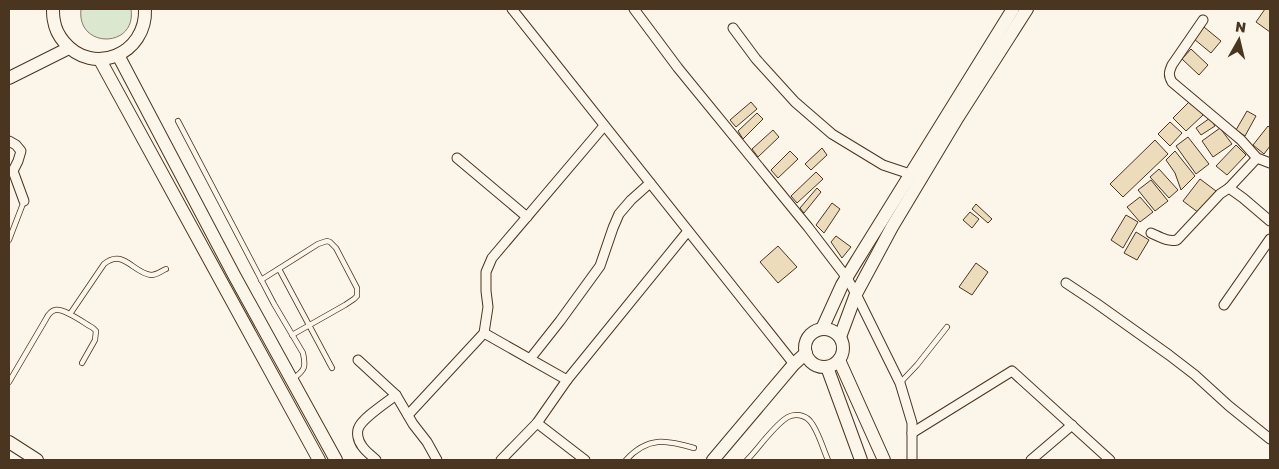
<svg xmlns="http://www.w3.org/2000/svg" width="1279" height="469" font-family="'Golos Text',sans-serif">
<rect width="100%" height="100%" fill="#fbf6e9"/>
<!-- green -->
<path fill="#dce7d0" stroke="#887966" d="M81,9H131C137,49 76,49 81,9Z"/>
<!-- building -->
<g fill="#ecdcbc" stroke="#4a3520">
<path d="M1265,9H1270V32L1256,22Z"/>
<path d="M1204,27L1221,41L1211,53L1194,39Z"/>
<path d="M1191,49L1208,65L1199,75L1182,59Z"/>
<path d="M1190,101L1203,115L1186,131L1173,118Z"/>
<path d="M751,102L757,109L736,127L730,120Z"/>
<path d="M1247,111L1256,116L1245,136L1236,130Z"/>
<path d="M757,113L763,119L743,139L738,131Z"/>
<path d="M1210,118L1215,126L1201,135L1196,128Z"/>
<path d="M1170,122L1182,133L1170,146L1158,134Z"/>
<path d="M1268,126L1270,128V146L1264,154L1253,145Z"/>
<path d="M1220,128L1232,144L1213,157L1202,141Z"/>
<path d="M773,130L779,137L758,157L752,149Z"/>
<path d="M1188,137L1209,164L1196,174L1176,146Z"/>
<path d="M1155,140L1168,154L1123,197L1110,184Z"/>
<path d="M1236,145L1246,155L1227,175L1216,166Z"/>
<path d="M822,148L827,155L811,170L805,164Z"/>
<path d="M790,151L798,159L778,178L771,170Z"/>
<path d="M1175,151L1195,176L1181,190L1175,173L1166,160Z"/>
<path d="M1159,169L1178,190L1169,198L1150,177Z"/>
<path d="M816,172L823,179L797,203L791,196Z"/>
<path d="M1200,179L1216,191L1199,213L1183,201Z"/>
<path d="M1151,180L1168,201L1155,211L1138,190Z"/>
<path d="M817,188L821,192L804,213L800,208Z"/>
<path d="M1140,197L1153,212L1140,222L1127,207Z"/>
<path d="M832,203L840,209L824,233L816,225Z"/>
<path d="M976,204L992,219L988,223L972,209Z"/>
<path d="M970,212L979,219L972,228L963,220Z"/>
<path d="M1126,215L1138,222L1123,248L1111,240Z"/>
<path d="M1136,232L1149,240L1137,260L1124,253Z"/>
<path d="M836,236L851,247L842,258L831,242Z"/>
<path d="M778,246L797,267L778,283L760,262Z"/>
<path d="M976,263L988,272L972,295L959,287Z"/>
</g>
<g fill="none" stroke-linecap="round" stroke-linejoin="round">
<defs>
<g id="lane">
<path d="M178,121L274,304L303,353C306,367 305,370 294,378"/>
<path d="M9,240L24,201"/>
<path d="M279,269L332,368"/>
<path d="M261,280L318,244L327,241L330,242L336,248L357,288V296L354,299L345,305L292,335"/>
<path d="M70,314L104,264C123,248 133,273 151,275C157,275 161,271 166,269"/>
<path d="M9,382L46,319C48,315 51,311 55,310C64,308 84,323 93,328L96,331L95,340L82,363"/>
<path d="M900,383L917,365L947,327"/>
<path d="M626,460C648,436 666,440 694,448"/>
<path d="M747,460C759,448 774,425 788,417C795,413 805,415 810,421C818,430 823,449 828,460"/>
</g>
<g id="street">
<path d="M512,9L794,364"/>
<path d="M634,9L678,68L808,227L847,278L856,294L900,383L912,423V460"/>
<path d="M1203,20L1172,65C1169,72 1168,75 1172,82L1241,140L1257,158L1270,163"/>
<path d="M733,28L756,59L795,102L832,134L883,165L910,174"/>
<path d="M9,141L16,145L21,151L18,161L13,171L24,201"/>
<path d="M457,158L527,217"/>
<path d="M1257,158L1229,188L1243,198L1270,221"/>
<path d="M1151,233C1160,237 1167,242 1177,240L1220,194L1229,188"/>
<path d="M1066,283L1096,303L1169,355L1195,375L1229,406L1270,439"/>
<path d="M1224,305L1270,239"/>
<path d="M484,333L567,380L688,231"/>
<path d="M530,359L560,321L600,266L613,228L619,214L631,200L650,183"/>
<path d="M358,360L396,395L413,424L427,442L437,460"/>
<path d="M408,415L484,333L488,307L486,291V272L492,258L604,126"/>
<path d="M537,423L585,460"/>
<path d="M912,433L1012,371L1110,460"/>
<path d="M376,460C372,456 365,451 362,446C358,441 356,432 359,427C364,417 386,403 396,395"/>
<path d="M501,460L537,423L567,380"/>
<path d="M1031,460L1072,425"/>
</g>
<g id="secondary">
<path d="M53,9C53,13 53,17 54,21C55,28 59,36 64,42C93,77 147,54 145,9"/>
<path d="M118,55L234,275L336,460"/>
<path d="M100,60L319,460"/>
<path d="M9,78L69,48"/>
<circle cx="824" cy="348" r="19"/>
<path d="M822,329L842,285L856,262L1013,9"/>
<path d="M840,337L856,294L892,227L958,117L1027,9"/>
<path d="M839,360L884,460"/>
<path d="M827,367L861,460"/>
<path d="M9,442L37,460"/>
<path d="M713,460L794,364L806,353"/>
</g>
</defs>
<!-- lane casing -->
<use href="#lane" stroke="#4a3520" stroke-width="6"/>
<!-- street casing -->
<use href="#street" stroke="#4a3520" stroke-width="11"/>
<!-- secondary casing -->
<use href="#secondary" stroke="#4a3520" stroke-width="14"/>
<!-- lane -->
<use href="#lane" stroke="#fbf6e9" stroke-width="4.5"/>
<!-- street -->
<use href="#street" stroke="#fbf6e9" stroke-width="9"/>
<!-- secondary -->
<use href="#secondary" stroke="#fbf6e9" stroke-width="12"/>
</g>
<!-- border -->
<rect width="1279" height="469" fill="none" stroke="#4a3520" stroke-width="20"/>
<!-- north arrow -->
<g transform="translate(1239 40) rotate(8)" stroke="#fbf6e9" stroke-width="4" paint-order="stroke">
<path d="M0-4L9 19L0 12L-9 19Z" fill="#4a3520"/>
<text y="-8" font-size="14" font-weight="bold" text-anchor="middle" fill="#4a3520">N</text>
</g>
</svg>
